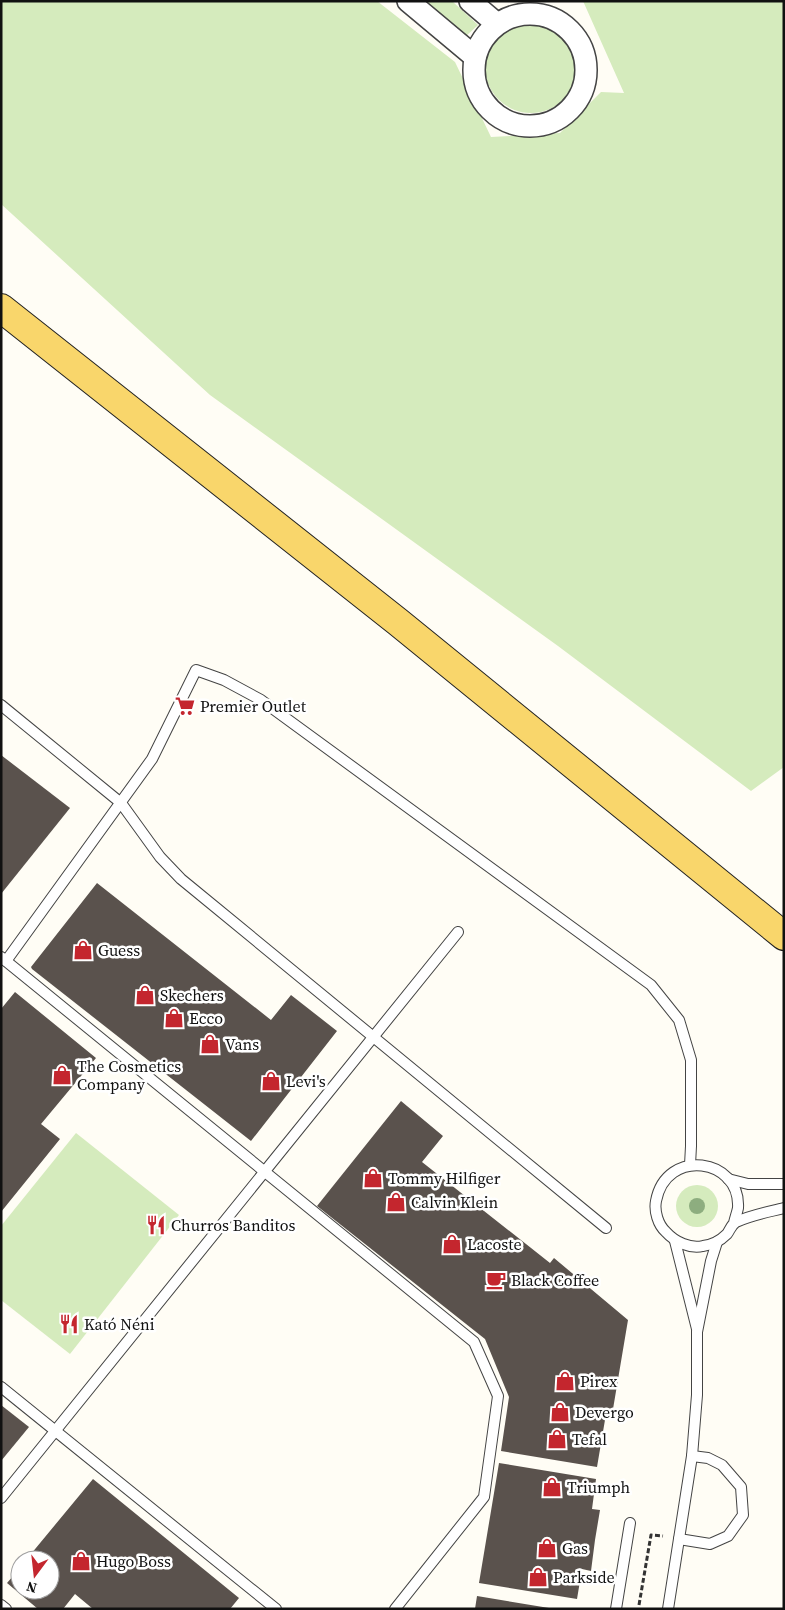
<svg xmlns="http://www.w3.org/2000/svg" width="785" height="1610" font-family="'Source Serif 4',serif">
<rect width="100%" height="100%" fill="#fffdf5"/>
<!-- green -->
<g fill="#d5ebbd">
<path d="M1,1H377L455,62L491,137L560,133L601,92L624,93L583,1H784V767L751,791L558,646L210,395L1,204Z"/>
<path d="M422,1H452L478,25L465,37Z"/>
<circle cx="531" cy="67" r="46"/>
<path d="M76,1133L179,1215L70,1354L1,1300V1226Z"/>
<circle cx="697" cy="1206" r="21"/>
</g>
<!-- building -->
<g fill="#5a524d">
<path d="M1,755L70,808L1,894Z"/>
<path d="M97,883L271,1020L291,995L337,1031L251,1141L32,969L31,967Z"/>
<path d="M15,992L96,1058L41,1124L60,1139L1,1212V1009Z"/>
<path d="M401,1101L443,1136L422,1162L550,1263L554,1258L628,1320L612,1415L606,1414L597,1467L501,1451L509,1397L485,1339L317,1206Z"/>
<path d="M1,1405L29,1427L1,1461Z"/>
<path d="M499,1463L596,1479L592,1509L600,1510L595,1540L591,1571L582,1569L577,1599L479,1583Z"/>
<path d="M93,1479L239,1598L230,1609H93L75,1594L63,1609H38L7,1583L20,1568V1590H50V1560H26Z"/>
<path d="M477,1596L549,1608V1609H475Z"/>
</g>
<g fill="none" stroke-linecap="round" stroke-linejoin="round">
<defs>
<g id="service">
<path d="M1,705L121,803L160,857L181,879L606,1228"/>
<path d="M1,957L474,1342L498,1396L484,1497L395,1609"/>
<path d="M6,961L152,759L196,670L224,680L261,700L651,985L679,1020L691,1060V1146L690,1165"/>
<path d="M728,1179L748,1184H784"/>
<path d="M734,1223C735,1218 737,1213 738,1208C741,1158 666,1147 656,1201C654,1211 658,1225 666,1232C675,1242 690,1249 703,1246C712,1245 721,1240 727,1234C730,1230 731,1225 736,1222C751,1215 768,1212 784,1208"/>
<path d="M675,1241L697,1329"/>
<path d="M1,1387L276,1609"/>
<path d="M1,1498L458,932"/>
<path d="M679,1539L710,1544L728,1536L743,1515L741,1487L722,1465L708,1458L692,1456"/>
<path d="M1,1605L6,1609"/>
<path d="M616,1609L630,1523"/>
<path d="M668,1609L692,1456L697,1395V1332L711,1261L717,1242"/>
</g>
<g id="minor">
<path d="M408,1L475,57"/>
<path d="M470,1L497,24"/>
<circle cx="530" cy="70" r="56"/>
</g>
<path id="primary" d="M1,308L398,622L784,936"/>
</defs>
<!-- service casing -->
<use href="#service" stroke="#444" stroke-width="12"/>
<!-- minor casing -->
<use href="#minor" stroke="#444" stroke-width="24"/>
<!-- primary casing -->
<use href="#primary" stroke="#222" stroke-width="30"/>
<!-- path -->
<path stroke="#333" stroke-width="3" stroke-dasharray="5 2.5" stroke-linecap="butt" d="M639,1605L651,1535L663,1536"/>
<!-- service -->
<use href="#service" stroke="#fff" stroke-width="10"/>
<!-- minor -->
<use href="#minor" stroke="#fff" stroke-width="21"/>
<!-- primary -->
<use href="#primary" stroke="#f9d66b" stroke-width="28"/>
</g>
<!-- trees -->
<circle fill="#8dad7f" cx="697" cy="1206" r="8"/>
<!-- icons -->
<defs>
<symbol id="supermarket-bare" viewBox="-9 -9 18 18"><path d="M-6-5.5h2.5l.6 2H6L4.5 2H-2.5L-4.4-4H-6ZM-1.5 3.2a1.3 1.3 0 1 0 .1 0ZM3 3.2a1.3 1.3 0 1 0 .1 0Z" fill="#c4262e" stroke="#fff" stroke-width="2.5" paint-order="stroke"/></symbol>
<symbol id="shop-bare" viewBox="-9 -9 18 18"><path d="M-5-2.5h2.3a2.7 3.5 0 0 1 5.4 0H5L5.5 6h-11ZM-1.5-2.5h3a1.5 2.3 0 0 0-3 0Z" fill="#c4262e" stroke="#fff" stroke-width="2.5" paint-order="stroke"/></symbol>
<symbol id="restaurant-bare" viewBox="-9 -9 18 18"><path d="M-5-6h1v4h1v-4h1v4h1v-4h1v5L-1.5 .5V6h-2V.5L-5-1ZM5-6V6H3V1.5H1.5Q1.5-4 5-6Z" fill="#c4262e" stroke="#fff" stroke-width="2.5" paint-order="stroke"/></symbol>
<symbol id="cafe-bare" viewBox="-9 -9 18 18"><path d="M-5.5-4.5H6V0H3Q3 3.5 0 3.5H-2.5Q-5.5 3.5-5.5 0ZM3-3.2v2h1.7v-2ZM-6 4.5H4V6H-6Z" fill="#c4262e" stroke="#fff" stroke-width="2.5" paint-order="stroke"/></symbol>
</defs>
<g fill-rule="evenodd">
<use href="#supermarket-bare" x="171" y="692" width="28" height="28"/>
<use href="#shop-bare" x="69" y="936" width="28" height="28"/>
<use href="#shop-bare" x="131" y="981" width="28" height="28"/>
<use href="#shop-bare" x="160" y="1004" width="28" height="28"/>
<use href="#shop-bare" x="196" y="1030" width="28" height="28"/>
<use href="#shop-bare" x="48" y="1061" width="28" height="28"/>
<use href="#shop-bare" x="257" y="1067" width="28" height="28"/>
<use href="#shop-bare" x="359" y="1164" width="28" height="28"/>
<use href="#shop-bare" x="382" y="1188" width="28" height="28"/>
<use href="#restaurant-bare" x="142" y="1211" width="28" height="28"/>
<use href="#shop-bare" x="438" y="1230" width="28" height="28"/>
<use href="#cafe-bare" x="482" y="1266" width="28" height="28"/>
<use href="#restaurant-bare" x="55" y="1310" width="28" height="28"/>
<use href="#shop-bare" x="551" y="1367" width="28" height="28"/>
<use href="#shop-bare" x="546" y="1398" width="28" height="28"/>
<use href="#shop-bare" x="543" y="1425" width="28" height="28"/>
<use href="#shop-bare" x="538" y="1473" width="28" height="28"/>
<use href="#shop-bare" x="533" y="1534" width="28" height="28"/>
<use href="#shop-bare" x="67" y="1547" width="28" height="28"/>
<use href="#shop-bare" x="524" y="1563" width="28" height="28"/>
</g>
<g text-anchor="middle" dominant-baseline="central" stroke-width="5" stroke-linejoin="round" paint-order="stroke">
<!-- poi labels -->
<g font-size="16" fill="#111" stroke="#fff" text-anchor="start">
<text x="200" y="706">Premier Outlet</text>
<text x="98" y="950">Guess</text>
<text x="160" y="995">Skechers</text>
<text x="189" y="1018">Ecco</text>
<text x="225" y="1044">Vans</text>
<text x="77" y="1066">The Cosmetics<tspan x="77" dy="18">Company</tspan></text>
<text x="286" y="1081">Levi's</text>
<text x="388" y="1178">Tommy Hilfiger</text>
<text x="411" y="1202">Calvin Klein</text>
<text x="171" y="1225">Churros Banditos</text>
<text x="467" y="1244">Lacoste</text>
<text x="511" y="1280">Black Coffee</text>
<text x="84" y="1324">Kató Néni</text>
<text x="580" y="1381">Pirex</text>
<text x="575" y="1412">Devergo</text>
<text x="572" y="1439">Tefal</text>
<text x="567" y="1487">Triumph</text>
<text x="562" y="1548">Gas</text>
<text x="96" y="1561">Hugo Boss</text>
<text x="553" y="1577">Parkside</text>
</g>
</g>
<!-- border -->
<rect width="785" height="1610" fill="none" stroke="#111111" stroke-width="5"/>
<!-- north arrow -->
<g transform="translate(35 1575) rotate(195)"><circle r="24" fill="#ffffff" stroke="#a0a0a0"/>
<path d="M0-4L9 19L0 12L-9 19Z" fill="#c4262e"/>
<text y="-8" font-size="14" font-weight="bold" text-anchor="middle" fill="#111111">N</text>
</g>
</svg>
